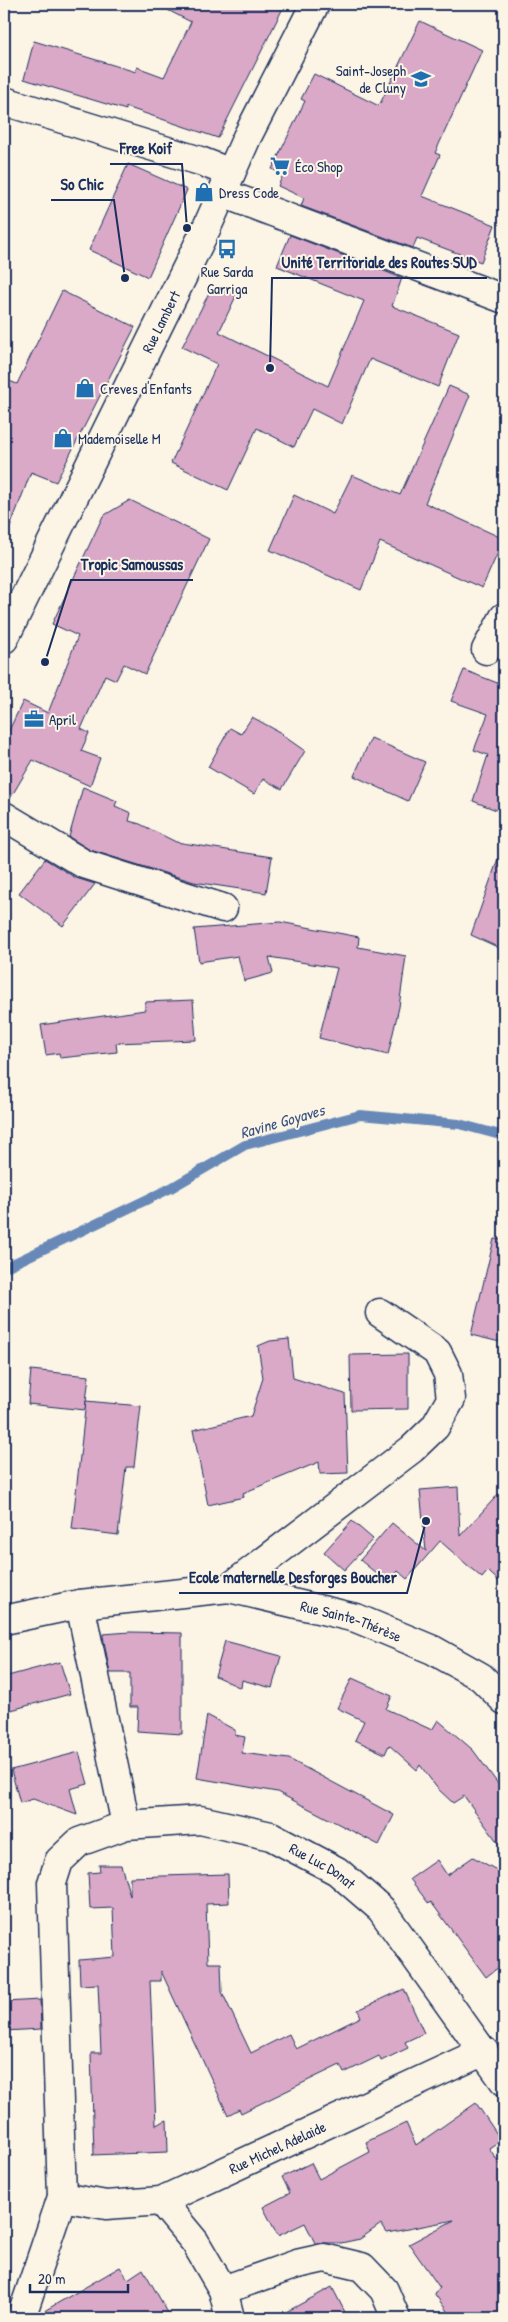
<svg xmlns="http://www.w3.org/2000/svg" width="508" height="2322" font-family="'Patrick Hand',sans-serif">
<rect width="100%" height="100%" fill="#fcf5e5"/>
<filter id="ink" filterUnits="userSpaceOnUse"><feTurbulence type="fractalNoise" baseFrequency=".02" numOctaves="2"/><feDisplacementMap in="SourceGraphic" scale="10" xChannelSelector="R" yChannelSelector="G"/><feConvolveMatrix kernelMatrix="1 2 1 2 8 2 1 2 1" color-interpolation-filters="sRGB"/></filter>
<g filter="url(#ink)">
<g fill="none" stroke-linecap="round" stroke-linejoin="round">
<!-- stream -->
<path stroke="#6789b7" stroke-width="10" d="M4,1268L171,1188L245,1145L360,1115L459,1124L504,1136"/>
</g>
<!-- building -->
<g fill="#daa9c8" stroke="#1b2f5e">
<path d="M156,4H285L218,138L126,107V110L24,79L34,41L136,72L137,67L164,77L191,22Z"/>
<path d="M420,21L482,50L435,153L440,155L422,196L495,225L481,262L417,238L413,248L301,206L304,198L278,186L283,175L272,169L305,101L301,99L314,74L379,106Z"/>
<path d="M128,164L187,190L148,277L89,250Z"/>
<path d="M290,235L402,278L392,306L459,333L438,387L370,359L342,424L312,409L294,447L257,428L228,490L171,463L217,364L182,347L213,285L236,296L219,332L328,386L364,301L277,266Z"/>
<path d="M62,291L135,327L56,482L31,472L6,538L4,537V379L17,384Z"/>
<path d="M449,386L470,395L425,503L504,539L482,588L380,542L361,590L270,550L294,495L333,514L352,475L400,495Z"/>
<path d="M130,500L209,539L145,674L124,664L116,680L105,675L81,729L89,733L81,751L100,758L90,786L33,760L8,802L4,800V741L23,701L48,713L78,636L52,624L103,516Z"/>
<path d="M464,670L500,684L504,678V813L473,801L488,755L474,750L488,714L451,701Z"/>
<path d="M252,717L283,734L282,735L305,751L282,789L263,779L254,794L208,767L230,728L241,734Z"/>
<path d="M371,738L425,762L408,801L354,776Z"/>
<path d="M83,787L117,801L115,806L131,813L129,821L140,824L176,842L272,857L266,893L194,882L90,850L69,837Z"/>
<path d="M500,853L504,854V950L471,935Z"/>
<path d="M45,859L76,878L95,884L63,926L19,893Z"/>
<path d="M280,922L359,937L358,947L406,956L399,1007L388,1055L319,1038L337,968L269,957L273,973L244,981L238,956L199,962L194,929Z"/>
<path d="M193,1000L196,1040L116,1043L117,1052L60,1058L59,1053L46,1055L41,1025L145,1010V1002Z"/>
<path d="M494,1239L504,1240V1343L471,1335Z"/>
<path d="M289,1339L293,1378L345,1394L348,1473L320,1474L319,1462L243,1493L244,1497L208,1505L193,1430L251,1416L263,1378L258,1346L270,1341Z"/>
<path d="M408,1354V1409L351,1410L350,1355Z"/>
<path d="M31,1370L89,1376L85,1410L28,1404Z"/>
<path d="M86,1401L141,1406L134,1467H126L118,1535L72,1529Z"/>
<path d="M458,1487L460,1536L504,1488V1586L488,1571L482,1578L440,1541L407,1579L398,1571L388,1583L360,1560L392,1523L426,1551L420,1490Z"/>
<path d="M352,1521L373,1539L344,1570L324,1552Z"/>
<path d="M130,1632L182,1633V1734L137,1731L138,1707H130V1673H110L103,1636V1634Z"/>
<path d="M225,1641L281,1656L272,1688L242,1680L241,1688L215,1676Z"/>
<path d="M60,1662L70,1694L4,1712V1677Z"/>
<path d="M352,1678L392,1696L386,1709L432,1730L438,1720L473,1750L504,1792V1851L464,1796L453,1803L437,1788L420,1765L417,1770L389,1745L385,1754L355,1740L364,1721L337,1708Z"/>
<path d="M207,1715L235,1730V1735L245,1737L242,1753L289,1759L394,1815L379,1845L277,1792L197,1778Z"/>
<path d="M79,1752L88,1784L70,1789L77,1815L33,1799L20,1803L11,1770Z"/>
<path d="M473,1857L504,1874V1963L486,1977L431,1902L429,1904L410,1879L437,1860L447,1875Z"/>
<path d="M99,1865H121L130,1896V1877L228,1874L229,1903L206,1904L208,1963H221L222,1992L251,2053L289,2034L296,2049L361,2017L358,2010L404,1989L424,2033L405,2042L408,2048L381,2061L379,2056L344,2073L340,2065L241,2113L239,2109L228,2115L161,1971V1981H150L156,2125L167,2120L168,2152L92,2155L94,2154L91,2053H101L98,1984L80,1985L79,1960L115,1957L113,1908L90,1909L88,1873L100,1872Z"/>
<path d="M40,2000L41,2029L4,2031V2002Z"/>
<path d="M476,2103L501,2140L489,2148L504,2170V2318H452L434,2293L440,2288L409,2244L454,2220L387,2233L381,2224L360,2239L341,2243H315L305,2223L278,2236L263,2207L290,2193L282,2177L311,2163L319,2179L370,2152L366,2142L406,2123L416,2145Z"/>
<path d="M120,2267L128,2279L143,2269L171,2318H37L39,2314Z"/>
<path d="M332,2287L348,2318H275Z"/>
</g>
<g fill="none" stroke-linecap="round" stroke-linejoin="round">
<defs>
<g id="minor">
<path d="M4,101L200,161L231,173"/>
<path d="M222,193L504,299"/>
<path d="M486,650L504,617"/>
<path d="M4,816L84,864L223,908"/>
<path d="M229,1588L412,1449L435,1427L451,1399L448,1374L437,1352L380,1313"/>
<path d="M80,1604L126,1825"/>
<path id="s1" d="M4,1620L80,1604L229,1588L356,1618L433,1650L481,1677L504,1700"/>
<path id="s2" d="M62,2197L106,2205L161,2201L484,2051"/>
<path d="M161,2201L195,2242L223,2290L230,2318"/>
<path d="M223,2290L297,2264L324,2258L362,2267L384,2290L396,2318"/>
<path id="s3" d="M21,2318L62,2197L52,1883L59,1861L79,1842L126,1825L200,1820L271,1836L337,1871L381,1909L504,2081"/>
</g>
<g id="major">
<path id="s4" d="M4,639L207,227L247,137L315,4"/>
</g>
</defs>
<!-- minor casing -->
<use href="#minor" stroke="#1b2f5e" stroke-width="31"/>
<!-- major casing -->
<use href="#major" stroke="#1b2f5e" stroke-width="31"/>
<!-- minor -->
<use href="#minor" stroke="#fcf5e5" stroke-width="28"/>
<!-- major -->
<use href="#major" stroke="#fcf5e5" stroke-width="28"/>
</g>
</g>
<!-- icons -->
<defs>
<symbol id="school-bare" viewBox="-9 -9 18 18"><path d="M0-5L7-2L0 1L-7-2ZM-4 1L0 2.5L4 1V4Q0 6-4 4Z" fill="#1f6fb2" stroke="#fcf5e5" stroke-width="2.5" paint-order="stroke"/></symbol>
<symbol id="supermarket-bare" viewBox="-9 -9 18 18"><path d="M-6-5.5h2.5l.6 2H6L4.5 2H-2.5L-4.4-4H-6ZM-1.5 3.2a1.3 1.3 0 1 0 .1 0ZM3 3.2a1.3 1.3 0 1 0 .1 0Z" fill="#1f6fb2" stroke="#fcf5e5" stroke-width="2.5" paint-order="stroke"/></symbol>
<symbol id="shop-bare" viewBox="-9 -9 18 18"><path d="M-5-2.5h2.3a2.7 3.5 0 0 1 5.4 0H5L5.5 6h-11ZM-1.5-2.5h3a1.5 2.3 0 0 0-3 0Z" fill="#1f6fb2" stroke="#fcf5e5" stroke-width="2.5" paint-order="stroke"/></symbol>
<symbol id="bus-bare" viewBox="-9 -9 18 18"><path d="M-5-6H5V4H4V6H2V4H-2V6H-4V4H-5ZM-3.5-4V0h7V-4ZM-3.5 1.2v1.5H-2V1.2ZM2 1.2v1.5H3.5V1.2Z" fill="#1f6fb2" stroke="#fcf5e5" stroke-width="2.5" paint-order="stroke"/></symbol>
<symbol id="office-bare" viewBox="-9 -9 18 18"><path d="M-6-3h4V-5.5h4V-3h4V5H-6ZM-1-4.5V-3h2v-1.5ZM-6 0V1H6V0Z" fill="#1f6fb2" stroke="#fcf5e5" stroke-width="2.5" paint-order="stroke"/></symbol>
</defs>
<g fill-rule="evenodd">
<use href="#school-bare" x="407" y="65" width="28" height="28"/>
<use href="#supermarket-bare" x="266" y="152" width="28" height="28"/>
<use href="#shop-bare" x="190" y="178" width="28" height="28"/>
<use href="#bus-bare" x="213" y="235" width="28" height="28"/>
<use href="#shop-bare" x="71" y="374" width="28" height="28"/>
<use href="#shop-bare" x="49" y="424" width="28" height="28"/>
<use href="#office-bare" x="20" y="705" width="28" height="28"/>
</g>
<g text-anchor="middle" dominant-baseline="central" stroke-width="4" stroke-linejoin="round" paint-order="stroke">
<!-- poi labels -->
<g font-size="15" fill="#1b2f5e" stroke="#fcf5e5" text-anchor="start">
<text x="406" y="70" text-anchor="end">Saint-Joseph<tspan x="406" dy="17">de Cluny</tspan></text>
<text x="295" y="166">Éco Shop</text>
<text x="219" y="192">Dress Code</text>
<text x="227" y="271" text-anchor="middle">Rue Sarda<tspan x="227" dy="17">Garriga</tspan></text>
<text x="100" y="388">Creves d'Enfants</text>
<text x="78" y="438">Mademoiselle M</text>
<text x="49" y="719">April</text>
</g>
<!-- street labels -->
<g font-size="15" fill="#1b2f5e" stroke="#fcf5e5">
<text stroke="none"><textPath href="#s4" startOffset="354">Rue Lambert</textPath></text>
<text stroke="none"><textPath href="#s1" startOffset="354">Rue Sainte-Thérèse</textPath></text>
<text stroke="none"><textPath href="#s3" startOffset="749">Rue Luc Donat</textPath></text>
<text stroke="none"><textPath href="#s2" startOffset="228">Rue Michel Adelaide</textPath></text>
</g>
<!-- water labels -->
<g font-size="16" font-style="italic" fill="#3a5483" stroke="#fcf5e5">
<text transform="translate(282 1121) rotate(-16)">Ravine Goyaves</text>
</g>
</g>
<!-- callouts -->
<path fill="none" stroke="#1b2f5e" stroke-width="2" d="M187 228L182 164H110M125 278L114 200H51M270 368L272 278H487M45 662L71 580H193M426 1521L407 1593H179"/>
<g fill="#1b2f5e" stroke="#fcf5e5" stroke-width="2">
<circle cx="187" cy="228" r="5"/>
<circle cx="125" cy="278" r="5"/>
<circle cx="270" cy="368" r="5"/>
<circle cx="45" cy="662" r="5"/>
<circle cx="426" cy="1521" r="5"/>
</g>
<g font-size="16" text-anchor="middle" font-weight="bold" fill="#1b2f5e" stroke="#fcf5e5" stroke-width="4" stroke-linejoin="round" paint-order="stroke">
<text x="146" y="154">Free Koif</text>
<text x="82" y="190">So Chic</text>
<text x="379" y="268">Unité Territoriale des Routes SUD</text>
<text x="132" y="570">Tropic Samoussas</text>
<text x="293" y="1583">Ecole maternelle Desforges Boucher</text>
</g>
<!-- margin -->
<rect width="508" height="2322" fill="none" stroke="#fcf5e5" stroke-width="20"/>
<rect x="10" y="10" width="488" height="2302" fill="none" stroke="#1b2f5e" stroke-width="2" filter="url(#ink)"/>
<!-- scale -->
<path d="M30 2284v8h98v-8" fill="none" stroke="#1b2f5e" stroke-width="2.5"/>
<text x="38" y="2284" font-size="15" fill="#1b2f5e" stroke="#fcf5e5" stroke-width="4" paint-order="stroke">20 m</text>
</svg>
